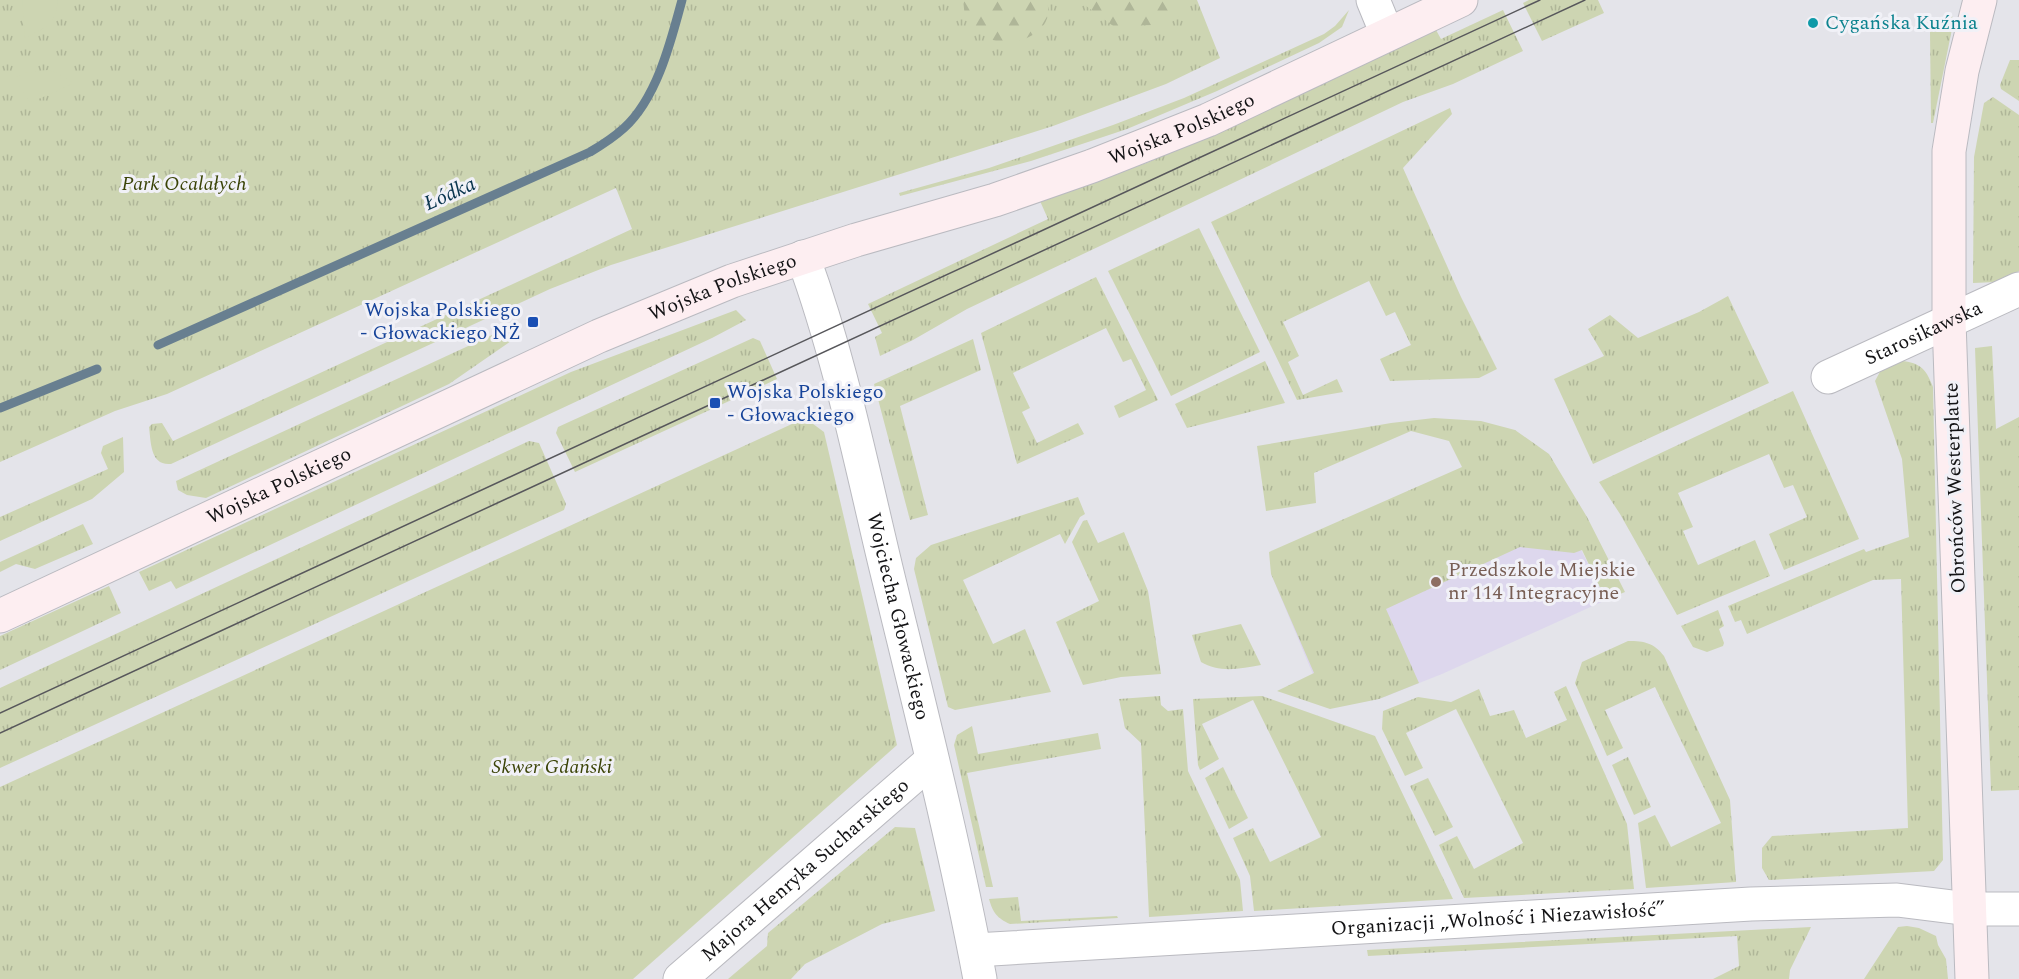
<svg xmlns="http://www.w3.org/2000/svg" width="2019" height="979" font-family="Spectral,serif">
<defs>
<pattern id="grass-tufts" width="24" height="20" patternUnits="userSpaceOnUse" patternTransform="scale(1.5)"><rect width="24" height="20" fill="#cdd5b2"/><path d="M3 7l-1-3M5 7V3M7 7l1-3M15 17l-1-3M17 17v-4M19 17l1-3" fill="none" stroke="#afb698"/></pattern>
<pattern id="forest-firs" width="22" height="20" patternUnits="userSpaceOnUse" patternTransform="scale(1.5)"><rect width="22" height="20" fill="#cdd5b2"/><path d="M5 1l3.5 6h-7zM16 11l3.5 6h-7z" fill="#afb698"/></pattern>
</defs>
<rect width="100%" height="100%" fill="#e4e4ea"/>
<!-- education -->
<path fill="#ddd7ed" d="M1536,459L1606,600L1442,674L1379,699L1327,708L1271,574Z"/>
<!-- grass -->
<g fill="url(#grass-tufts)">
<path d="M0,0H1197L1220,58L1166,84L1053,126L611,265L550,289L171,464C150,466 151,442 149,427L152,424L162,423L173,441L632,229L616,188L167,394L115,411L0,462Z"/>
<path d="M1529,0H1598L1604,13L1542,41L1523,3Z"/>
<path d="M1349,10L1342,27L1319,43L1217,91L1127,129L1031,161L900,196L899,193L989,168L1113,125L1184,98L1324,34L1335,26Z"/>
<path d="M1503,10L1523,51L1453,84L1403,102L1233,183L967,309L913,340L880,356L875,337L882,333L868,304L1048,219L1040,201L1149,162L1436,30L1441,39Z"/>
<path d="M1951,15L1954,19L1933,123H1931L1930,32L1933,27Z"/>
<path d="M2010,60H2019V101L2001,89L2000,85Z"/>
<path d="M1993,97L2019,115V271L1996,282L1973,283L1974,157L1984,103Z"/>
<path d="M1450,108L1452,114L1403,168L1461,297L1497,369L1479,378L1390,381L1380,359L1411,345L1395,312L1386,316L1369,281L1283,322L1299,356L1288,362L1303,395L1337,379L1343,392L1297,400L1211,222Z"/>
<path d="M1199,228L1260,352L1171,396L1108,271Z"/>
<path d="M1096,277L1158,400L1119,418L1114,406L1146,390L1131,359L1123,362L1106,328L1013,373L1030,408L1022,412L1037,443L1078,423L1084,434L1017,464L981,333Z"/>
<path d="M1728,296L1769,383L1593,464L1554,379L1604,356L1588,329L1610,315L1638,338L1699,312Z"/>
<path d="M736,310L746,320L712,338L176,589L171,581L149,591L139,572L571,372Z"/>
<path d="M505,329L511,341L449,384L206,498L187,495L178,490L176,481Z"/>
<path d="M753,338L760,341L777,379L575,472L556,433L558,427Z"/>
<path d="M973,339L981,370L900,406L928,515L910,520L874,384Z"/>
<path d="M1992,346L1996,429L2019,417V790L1991,791L1975,348Z"/>
<path d="M1897,360C1919,363 1925,366 1933,387L1943,860L1934,871L1769,880L1762,868V848L1772,836L1908,828L1901,579L1873,580L1747,634L1741,620L1735,622L1728,606L1864,549L1866,552L1909,537L1902,459L1875,381L1882,368Z"/>
<path d="M1265,361L1285,403L1187,428L1175,404Z"/>
<path d="M1793,391L1859,539L1784,570L1769,534L1807,517L1793,485L1784,488L1769,454L1678,493L1693,527L1683,531L1698,565L1755,540L1770,576L1677,615L1620,514L1599,482Z"/>
<path d="M805,418L824,432L897,745L633,979H0V787Z"/>
<path d="M1434,418L1481,421L1515,430L1549,454L1587,517L1625,592L1606,600L1582,550L1574,553L1520,547L1386,609L1419,683L1379,699L1330,709L1277,691L1314,673L1271,574L1269,552L1462,467L1449,441L1411,431L1314,473L1316,503L1266,511L1257,446L1391,423Z"/>
<path d="M123,437L124,472L92,499L0,541V517L108,469L101,453L103,446Z"/>
<path d="M529,441L539,443L566,504L564,510L0,768V688Z"/>
<path d="M1078,497L1085,514L1080,517L1065,544L1060,534L963,580L993,644L1025,629L1051,692L955,710L948,707L914,569L916,558L931,545Z"/>
<path d="M1087,520L1098,543L1124,532L1148,591L1161,674L1121,677L1083,685L1056,622L1099,601L1072,542L1083,521Z"/>
<path d="M83,524L93,544L35,569L16,564L0,572V562Z"/>
<path d="M109,586L121,613L0,670V636Z"/>
<path d="M1718,610L1724,626L1719,629L1724,643L1723,646L1707,652L1693,647L1681,626Z"/>
<path d="M1241,624L1261,665C1240,669 1219,673 1201,662L1192,635Z"/>
<path d="M1628,641C1645,641 1654,643 1664,656L1730,800L1736,882L1646,888L1638,823L1655,815L1671,847L1721,823L1655,687L1605,710L1623,748L1607,756L1575,683L1582,662Z"/>
<path d="M1566,686L1627,824L1634,889L1464,898L1439,845L1457,836L1474,869L1523,843L1456,709L1406,733L1423,768L1405,776L1382,729L1383,711L1418,697L1451,702L1479,689L1490,716L1514,710L1526,738L1567,720L1554,692Z"/>
<path d="M1160,696L1161,705L1168,711L1183,709L1188,771L1240,880L1243,911L1149,917L1141,743L1125,728L1119,699Z"/>
<path d="M1262,696L1375,736L1453,899L1254,911L1250,876L1233,838L1253,828L1270,862L1321,837L1253,700L1202,724L1219,759L1200,770L1198,765L1193,699Z"/>
<path d="M972,726L978,754L1098,733L1101,749L967,773L993,887H986L954,745L957,735Z"/>
<path d="M1628,757L1651,807L1634,815L1612,765Z"/>
<path d="M1223,767L1248,818L1229,829L1205,778Z"/>
<path d="M1428,778L1453,827L1435,836L1410,786Z"/>
<path d="M895,827L915,828L935,911L882,924L805,964L791,979H728L767,946L768,933Z"/>
<path d="M1018,897L1021,921L1117,916L1118,918L1010,924C997,918 993,913 989,899Z"/>
<path d="M1907,926L1919,928L1936,936L1938,945L1946,959L1948,979H1864L1898,927Z"/>
<path d="M1811,927L1790,970L1789,979H1713L1739,966L1737,936L1368,956L1367,950Z"/>
</g>
<!-- forest -->
<g fill="url(#forest-firs)">
<path d="M963,0H1046C1057,25 1028,43 1005,43C993,42 985,36 976,28C973,26 968,22 966,19C964,14 964,5 963,0Z"/>
<path d="M1078,0H1189C1183,6 1181,16 1175,20C1158,31 1138,18 1124,34Z"/>
</g>
<!-- garden -->
<g fill="#cdd5b2">
<path d="M22,0H57C59,23 43,29 25,38Z"/>
<path d="M48,70L57,73L74,83L32,102L29,101L14,78L25,73Z"/>
</g>
<g fill="none" stroke-linecap="round" stroke-linejoin="round">
<!-- stream -->
<g stroke="#687f90" stroke-width="9">
<path d="M158,345L590,152C602,145 614,137 624,128C657,98 671,41 682,0"/>
<path d="M0,408L97,369"/>
</g>
<defs>
<g id="street">
<path d="M1373,0L1387,34"/>
<path id="s1" d="M803,257C840,358 861,464 886,568C919,704 954,841 980,979"/>
<path id="s2" d="M1828,377L2019,289"/>
<path id="s3" d="M975,950L1751,904L1897,900L1969,909H2019"/>
<path id="s4" d="M680,979L932,760"/>
</g>
<g id="secondary">
<path id="s5" d="M0,616L599,336L732,281L856,240L995,200L1092,166L1208,120L1461,0"/>
<path d="M1972,979L1949,321V151L1962,71L1980,0"/>
</g>
</defs>
<!-- street casing -->
<use href="#street" stroke="#babac0" stroke-width="35"/>
<!-- secondary casing -->
<use href="#secondary" stroke="#babac0" stroke-width="35"/>
<!-- street -->
<use href="#street" stroke="#fff" stroke-width="33"/>
<!-- secondary -->
<use href="#secondary" stroke="#fdeef1" stroke-width="33"/>
<!-- tram -->
<g stroke="#57575b" stroke-width="1.5">
<path d="M0,713L1540,0"/>
<path d="M0,733L1585,0"/>
</g>
</g>
<!-- markers -->
<circle fill="#0f9aa8" stroke="#f1f1f7" stroke-width="2" cx="1813" cy="23" r="6"/>
<g fill="#1a4fb4" stroke="#f1f1f7" stroke-width="2">
<rect x="527" y="316" width="12" height="12" rx="3"/>
<rect x="709" y="397" width="12" height="12" rx="3"/>
</g>
<circle fill="#8d6e63" stroke="#f1f1f7" stroke-width="2" cx="1436" cy="582" r="6"/>
<g text-anchor="middle" dominant-baseline="central" stroke-width="6" stroke-linejoin="round" paint-order="stroke">
<!-- culture labels -->
<g font-size="20" fill="#0d838f" stroke="#f1f1f7" text-anchor="start">
<text x="1825" y="23">Cygańska Kuźnia</text>
</g>
<!-- street labels -->
<g font-size="20" fill="#131315" stroke="#f1f1f7">
<text stroke="none"><textPath href="#s5" startOffset="1280">Wojska Polskiego</textPath></text>
<text stroke="none"><textPath href="#s5" startOffset="794">Wojska Polskiego</textPath></text>
<text stroke="none"><textPath href="#s2" startOffset="105">Starosikawska</textPath></text>
<text stroke="none"><textPath href="#s5" startOffset="308">Wojska Polskiego</textPath></text>
<text transform="translate(1955 488) rotate(-92)">Obrońców Westerplatte</text>
<text stroke="none"><textPath href="#s1" startOffset="372">Wojciecha Głowackiego</textPath></text>
<text stroke="none"><textPath href="#s4" startOffset="166">Majora Henryka Sucharskiego</textPath></text>
<text stroke="none"><textPath href="#s3" startOffset="524">Organizacji „Wolność i Niezawisłość”</textPath></text>
</g>
<!-- park labels -->
<g font-size="20" font-style="italic" fill="#3a4306" stroke="#f1f1f7">
<text x="184" y="184">Park Ocalałych</text>
<text x="552" y="767">Skwer Gdański</text>
</g>
<!-- transit labels -->
<g font-size="20" fill="#164399" stroke="#f1f1f7" text-anchor="end">
<text x="521" y="310">Wojska Polskiego<tspan x="521" dy="23">- Głowackiego NŻ</tspan></text>
<text x="727" y="392" text-anchor="start">Wojska Polskiego<tspan x="727" dy="23">- Głowackiego</tspan></text>
</g>
<!-- education labels -->
<g font-size="20" fill="#785e54" stroke="#f1f1f7" text-anchor="start">
<text x="1448" y="570">Przedszkole Miejskie<tspan x="1448" dy="23">nr 114 Integracyjne</tspan></text>
</g>
<!-- water labels -->
<g font-size="21" font-style="italic" fill="#07334c" stroke="#f1f1f7">
<text transform="translate(450 194) rotate(-24)">Łódka</text>
</g>
</g>
</svg>
